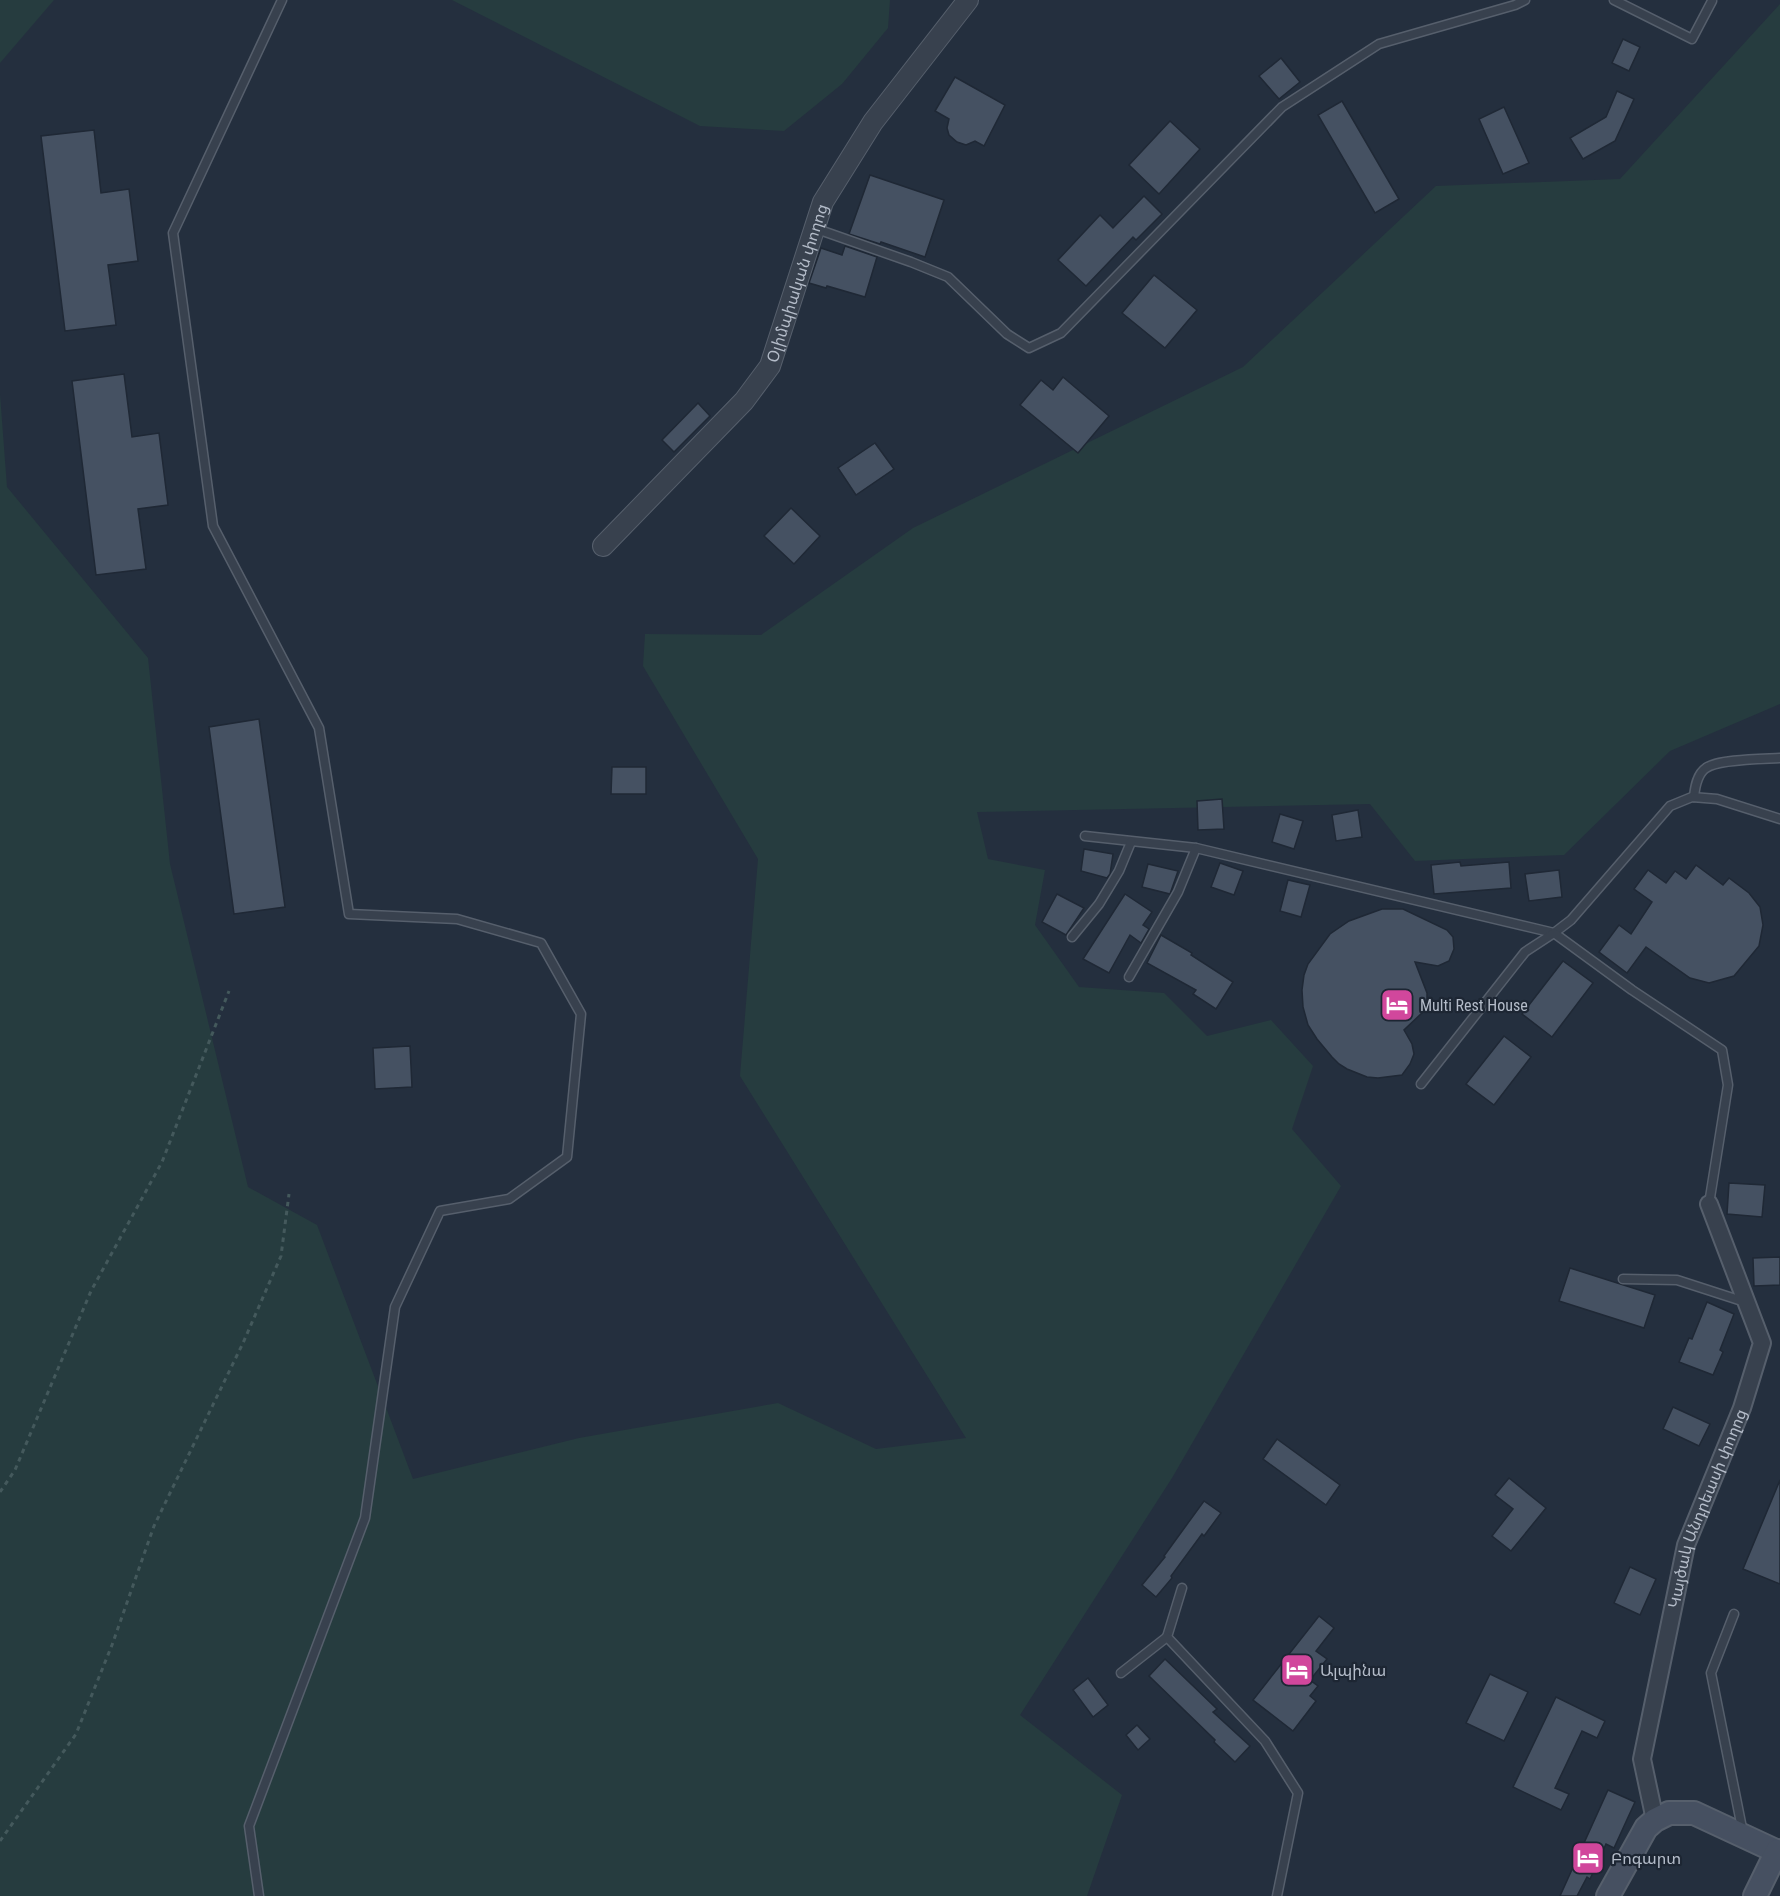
<svg xmlns="http://www.w3.org/2000/svg" width="1780" height="1896" font-family="'Roboto Condensed','Noto Sans Armenian',sans-serif">
<rect width="100%" height="100%" fill="#242f3e"/>
<!-- green -->
<g fill="#263c3f">
<path d="M0,0H54L0,63Z"/>
<path d="M452,0H890L888,28L842,84L784,131L700,126Z"/>
<path d="M1780,4V704L1670,751L1564,855L1415,861L1370,804L977,812L988,859L1045,870L1035,925L1079,987L1164,993L1207,1036L1271,1020L1313,1066L1292,1129L1341,1186L1172,1478L1020,1715L1122,1795L1087,1896H0V394L7,487L148,658L170,864L248,1187L317,1225L413,1479L579,1438L778,1403L876,1449L966,1438L740,1076L758,859L643,666L645,634L761,635L913,528L1243,367L1436,186L1620,179Z"/>
</g>
<!-- building -->
<g fill="#455162" stroke="#1f2835" stroke-width="1.5">
<path d="M1623,39L1640,47L1629,71L1612,63Z"/>
<path d="M1281,58L1300,82L1279,99L1259,76Z"/>
<path d="M955,77L1005,105L984,146L975,141L966,145L957,142L949,135L947,128L949,119L935,111Z"/>
<path d="M1617,91L1634,99L1615,141L1583,159L1570,138L1606,117Z"/>
<path d="M1342,101L1399,199L1375,213L1318,115Z"/>
<path d="M1504,107L1529,163L1503,174L1479,119Z"/>
<path d="M1170,121L1200,149L1159,194L1129,165Z"/>
<path d="M94,130L101,193L129,189L138,261L108,265L116,325L65,331L41,136Z"/>
<path d="M870,175L944,200L925,257L881,242L880,244L849,234Z"/>
<path d="M1144,196L1162,214L1136,240L1133,237L1086,286L1058,260L1100,215L1113,228Z"/>
<path d="M845,246L877,257L865,297L827,286L826,288L809,283L821,248L842,255Z"/>
<path d="M1154,275L1197,310L1165,348L1122,313Z"/>
<path d="M124,374L132,437L159,433L168,505L138,509L146,569L96,575L72,381Z"/>
<path d="M1063,377L1109,416L1078,453L1020,405L1041,380L1053,390Z"/>
<path d="M698,403L710,416L674,452L662,440Z"/>
<path d="M875,443L894,469L856,495L838,468Z"/>
<path d="M791,508L820,536L794,564L764,536Z"/>
<path d="M259,719L285,907L234,914L209,727Z"/>
<path d="M612,767H646V794H611Z"/>
<path d="M1222,799L1224,829L1198,830L1197,801Z"/>
<path d="M1358,810L1362,837L1336,841L1332,815Z"/>
<path d="M1280,814L1303,821L1294,849L1272,842Z"/>
<path d="M1084,849L1113,854L1110,874L1107,878L1081,871Z"/>
<path d="M1460,862L1461,866L1509,862L1511,888L1434,894L1431,865Z"/>
<path d="M1220,863L1243,871L1234,895L1211,887Z"/>
<path d="M1148,864L1178,871L1170,894L1142,887Z"/>
<path d="M1696,865L1723,885L1729,878L1749,893L1760,907L1763,925L1759,946L1734,976L1709,983L1690,978L1646,947L1627,973L1599,952L1619,925L1631,934L1652,902L1634,889L1648,870L1666,883L1675,871L1686,879Z"/>
<path d="M1559,870L1562,897L1529,901L1525,874Z"/>
<path d="M1288,880L1310,885L1301,917L1280,911Z"/>
<path d="M1057,894L1084,908L1066,935L1042,922Z"/>
<path d="M1125,894L1152,912L1143,925L1149,929L1141,943L1130,935L1109,973L1083,959Z"/>
<path d="M1382,909H1403L1447,930L1453,937L1454,949L1449,961L1438,966L1415,962L1427,993V1001L1424,1011L1404,1030L1412,1044L1414,1054L1410,1064L1402,1075L1378,1078L1367,1077L1347,1069L1339,1064L1332,1057L1317,1039L1308,1025L1303,1007L1302,990L1304,975L1308,964L1330,934L1349,921Z"/>
<path d="M1161,935L1192,953L1191,955L1233,982L1216,1009L1193,994L1196,990L1147,963Z"/>
<path d="M1563,961L1593,983L1552,1037L1522,1014Z"/>
<path d="M1504,1036L1531,1057L1494,1105L1466,1084Z"/>
<path d="M410,1046L412,1087L375,1089L373,1048Z"/>
<path d="M1729,1183L1765,1185L1762,1217L1727,1214Z"/>
<path d="M1780,1257V1285L1754,1286L1753,1258Z"/>
<path d="M1570,1268L1655,1295L1644,1328L1559,1301Z"/>
<path d="M1707,1302L1734,1314L1720,1350L1723,1352L1713,1375L1679,1362L1689,1338L1692,1339Z"/>
<path d="M1673,1407L1710,1424L1699,1446L1663,1429Z"/>
<path d="M1277,1439L1340,1485L1326,1505L1263,1459Z"/>
<path d="M1509,1478L1546,1508L1511,1551L1492,1536L1513,1509L1495,1495Z"/>
<path d="M1780,1480V1584L1743,1569Z"/>
<path d="M1204,1501L1221,1513L1204,1536L1202,1534L1171,1576L1172,1578L1156,1597L1142,1585L1165,1557L1164,1556Z"/>
<path d="M1630,1567L1656,1579L1640,1615L1614,1603Z"/>
<path d="M1319,1616L1334,1628L1316,1651L1327,1659L1310,1680L1318,1686L1310,1696L1316,1701L1293,1731L1253,1700Z"/>
<path d="M1165,1659L1217,1709L1213,1712L1250,1746L1235,1762L1214,1742L1215,1740L1149,1676Z"/>
<path d="M1490,1674L1528,1692L1504,1741L1466,1723Z"/>
<path d="M1088,1678L1108,1705L1093,1717L1073,1690Z"/>
<path d="M1556,1697L1605,1721L1597,1738L1582,1731L1555,1788L1569,1794L1561,1810L1513,1787Z"/>
<path d="M1137,1725L1150,1739L1138,1750L1126,1735Z"/>
<path d="M1608,1790L1635,1802L1614,1848L1606,1844L1590,1879L1587,1877L1577,1896H1560Z"/>
</g>
<g fill="none" stroke-linecap="round" stroke-linejoin="round">
<defs>
<g id="service">
<path d="M1614,0L1692,39L1712,1"/>
<path d="M814,228L911,262L948,277L1007,334L1029,348L1061,333L1282,107L1379,44L1515,5L1525,0"/>
<path d="M1694,797C1695,787 1697,774 1706,768C1718,759 1764,759 1780,758"/>
<path d="M1085,836L1196,848L1554,933L1571,920L1670,806L1692,797L1717,799L1780,819"/>
<path d="M1072,937L1099,904L1119,871L1131,842"/>
<path d="M1129,977L1178,892L1196,848"/>
<path d="M1421,1084L1525,952L1554,933L1632,990L1722,1050L1728,1085L1709,1204"/>
<path d="M1623,1279L1677,1280L1745,1302"/>
<path d="M1182,1588L1167,1637L1265,1741L1298,1793L1277,1896"/>
<path d="M1734,1614L1711,1673L1743,1833"/>
<path d="M1121,1673L1167,1637"/>
<path d="M259,1896L249,1826L365,1518L395,1307L440,1211L509,1199L567,1157L581,1014L541,943L457,919L349,914L319,728L213,526L173,233L282,0"/>
</g>
<g id="minor">
<path id="s1" d="M1655,1820L1642,1759L1686,1545L1742,1408L1762,1343L1709,1204"/>
</g>
<g id="tertiary">
<path id="s2" d="M603,546L744,401L770,366L823,202L873,122L968,0"/>
</g>
<g id="secondary">
<path d="M1608,1896L1646,1828L1655,1820L1669,1813H1694L1780,1853"/>
<path d="M1755,1896L1777,1851"/>
</g>
</defs>
<!-- service casing -->
<use href="#service" stroke="#565f6c" stroke-width="11"/>
<!-- minor casing -->
<use href="#minor" stroke="#565f6c" stroke-width="20"/>
<!-- tertiary casing -->
<use href="#tertiary" stroke="#565f6c" stroke-width="22"/>
<!-- secondary casing -->
<use href="#secondary" stroke="#565f6c" stroke-width="26"/>
<!-- path -->
<g stroke="#44595c" stroke-width="3" stroke-dasharray="4.5 4.5" stroke-linecap="butt">
<path d="M0,1492L15,1470L91,1291L162,1162L229,991"/>
<path d="M0,1841L76,1734L112,1645L154,1526L243,1343L281,1256L289,1194"/>
</g>
<!-- service -->
<use href="#service" stroke="#38414e" stroke-width="8"/>
<!-- minor -->
<use href="#minor" stroke="#38414e" stroke-width="16"/>
<!-- tertiary -->
<use href="#tertiary" stroke="#38414e" stroke-width="20"/>
<!-- secondary -->
<use href="#secondary" stroke="#465061" stroke-width="22"/>
</g>
<!-- icons -->
<defs>
<symbol id="hotel-square" viewBox="-11 -11 22 22"><rect x="-9" y="-9" width="18" height="18" rx="4" fill="#d1479c" stroke="#1d2633"/><path d="M-6-4.5h1.5V1H6V5H4.5V3h-9V5H-6ZM-4 0a1.8 1.8 0 1 1 3.6 0ZM.5 0V-2.5h3Q6-2.5 6 0Z" fill="#fff"/></symbol>
</defs>
<g fill-rule="evenodd">
<use href="#hotel-square" x="1378" y="986" width="38" height="38"/>
<use href="#hotel-square" x="1278" y="1651" width="38" height="38"/>
<use href="#hotel-square" x="1569" y="1839" width="38" height="38"/>
</g>
<g text-anchor="middle" dominant-baseline="central" stroke-width="4.5" stroke-linejoin="round" paint-order="stroke">
<!-- street labels -->
<g font-size="16" fill="#b4bcc9" stroke="#1d2633">
<text stroke="none"><textPath href="#s2" startOffset="333">Օլիմպիական փողոց</textPath></text>
<text stroke="none"><textPath href="#s1" startOffset="322">Կայծակ Անդրեասի փողոց</textPath></text>
</g>
<!-- poi labels -->
<g font-size="16" fill="#b4bcc9" stroke="#1d2633" text-anchor="start">
<text x="1420" y="1005">Multi Rest House</text>
<text x="1320" y="1670">Ալպինա</text>
<text x="1611" y="1858">Բոգարտ</text>
</g>
</g>
</svg>
